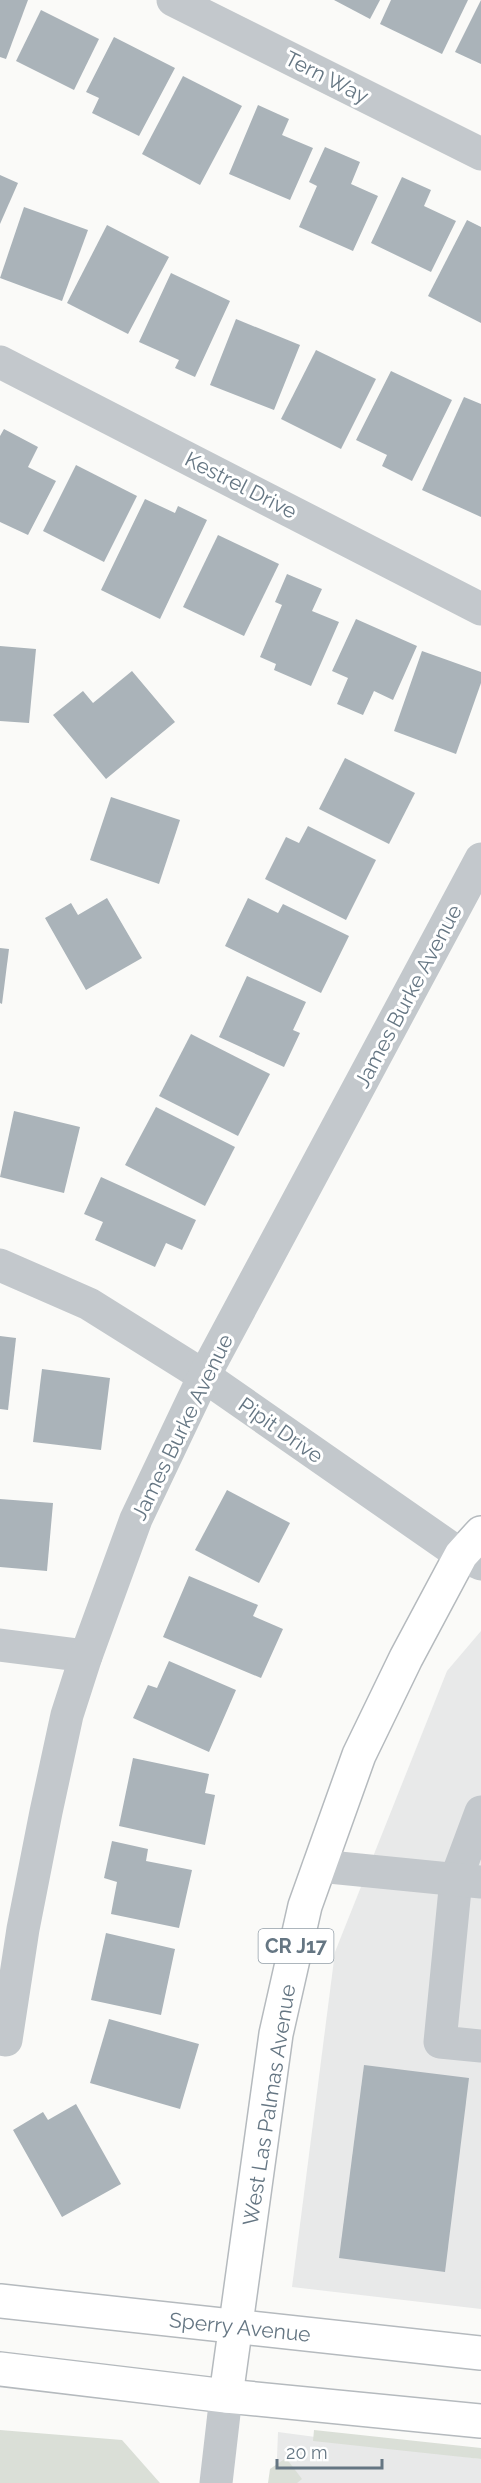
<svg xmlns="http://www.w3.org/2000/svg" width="481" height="2483" font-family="Raleway,sans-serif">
<rect width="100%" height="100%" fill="#fafaf8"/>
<!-- built -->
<g fill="#e8e9e9">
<path d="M481,1631V2309L292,2287L335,1952L447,1671Z"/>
<path d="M278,2432L481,2459V2483H276Z"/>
</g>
<!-- green -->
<g fill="#dadfd7">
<path d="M0,2430L122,2440L160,2483H0Z"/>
<path d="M314,2430L481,2448V2459L313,2441Z"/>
<path d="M286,2458L302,2479L297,2483H268L270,2469Z"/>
</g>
<!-- building -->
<g fill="#aab3b9">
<path d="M0,0H28L6,59L0,57Z"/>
<path d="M334,0H380L370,19Z"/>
<path d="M391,0H468L442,54L380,24Z"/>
<path d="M481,0V64L455,52Z"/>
<path d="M41,10L99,39L74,90L16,61Z"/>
<path d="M114,37L175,68L139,136L92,113L99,98L86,92Z"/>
<path d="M183,76L242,106L200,185L142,154Z"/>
<path d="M258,105L289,119L282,135L313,148L290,200L229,174Z"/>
<path d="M325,147L360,162L351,184L378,196L353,251L299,227L317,186L309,182Z"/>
<path d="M0,175L18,183L0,224Z"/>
<path d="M402,177L431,190L424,206L456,221L431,272L371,243Z"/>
<path d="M24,207L88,230L62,301L0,278Z"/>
<path d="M467,220L481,227V323L428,296Z"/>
<path d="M107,225L169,257L128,334L67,303Z"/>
<path d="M171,273L230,301L195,377L175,368L179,360L139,342Z"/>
<path d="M236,319L300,345L274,410L210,385Z"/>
<path d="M316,350L376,379L341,449L281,419Z"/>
<path d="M391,371L452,400L412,481L382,466L387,455L356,440Z"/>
<path d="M464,397L481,404V517L422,490Z"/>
<path d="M4,429L38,447L28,467L56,481L28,535L0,522V436Z"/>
<path d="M76,465L137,496L104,562L43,531Z"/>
<path d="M145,499L175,513L178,506L207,520L160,619L101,590Z"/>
<path d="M218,535L279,564L244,636L183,607Z"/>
<path d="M287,574L322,589L312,611L339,622L311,686L274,670L276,664L260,657L282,605L275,602Z"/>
<path d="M356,619L417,646L393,700L374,691L363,715L337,704L348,678L332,671Z"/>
<path d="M0,646L36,649L29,723L0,721Z"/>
<path d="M422,651L481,672V683L456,754L394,731Z"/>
<path d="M132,671L175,722L106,779L53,715L83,691L93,703Z"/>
<path d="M345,758L415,793L389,844L319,809Z"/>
<path d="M111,797L180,820L159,884L90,860Z"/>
<path d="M308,826L376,860L346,920L265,879L286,837L299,843Z"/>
<path d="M107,898L142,958L86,990L45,918L71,903L78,915Z"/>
<path d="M248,898L278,913L283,904L349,936L321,993L225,946Z"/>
<path d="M0,948L9,949L2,1004L0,1003Z"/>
<path d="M247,976L306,1002L293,1030L300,1033L284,1067L219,1037Z"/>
<path d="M191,1034L270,1074L238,1136L159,1096Z"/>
<path d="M156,1107L235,1147L205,1206L125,1165Z"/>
<path d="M14,1111L80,1127L64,1193L0,1177Z"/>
<path d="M101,1177L196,1220L182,1250L166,1243L155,1267L95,1240L103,1222L84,1214Z"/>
<path d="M0,1336L16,1338L8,1410L0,1409Z"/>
<path d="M42,1369L110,1378L101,1450L33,1442Z"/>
<path d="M227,1490L290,1523L259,1583L195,1550Z"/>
<path d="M0,1499L53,1503L47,1571L0,1567Z"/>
<path d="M189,1576L258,1605L253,1616L283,1629L261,1678L163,1637Z"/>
<path d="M169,1661L236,1690L209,1752L133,1718L148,1685L157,1688Z"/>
<path d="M133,1758L209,1774L205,1793L215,1795L205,1845L119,1826Z"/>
<path d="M112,1841L148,1849L146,1861L192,1870L179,1928L111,1914L117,1882L104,1878Z"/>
<path d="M106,1933L175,1949L161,2015L91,2000Z"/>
<path d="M109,2019L199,2044L180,2109L90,2083Z"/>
<path d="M364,2065L469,2078L445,2272L339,2258Z"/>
<path d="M76,2104L121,2184L62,2217L13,2130L43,2112L48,2120Z"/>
</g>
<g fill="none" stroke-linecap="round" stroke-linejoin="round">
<defs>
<g id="major">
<path d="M0,2301L481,2353"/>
<path d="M0,2369L226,2396L481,2421"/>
<path d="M226,2396L276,2034L305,1906L359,1755L406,1658L461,1555L481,1533"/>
</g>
</defs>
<!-- major casing -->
<use href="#major" stroke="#b5babe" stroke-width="36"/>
<!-- minor -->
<g stroke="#c3c8cc" stroke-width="33">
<path d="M173,0L481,154"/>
<path d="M0,362L481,609"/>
<path d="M0,1265L89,1304L204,1376L461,1555L481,1564"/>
<path d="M0,1645L86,1656"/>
<path d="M481,1812L456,1879L440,2042L481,2046"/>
<path d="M319,1866L481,1882"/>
<path d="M0,2039L6,2040L23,1929L46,1812L67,1715L86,1656L136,1519L204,1376L481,859"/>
<path d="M216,2483L226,2396"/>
</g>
<!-- major -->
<use href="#major" stroke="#fff" stroke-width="33"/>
</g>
<g text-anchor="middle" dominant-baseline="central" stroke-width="6" stroke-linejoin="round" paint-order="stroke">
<!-- shield labels -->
<rect fill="#fff" stroke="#939fa8" stroke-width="1.5" x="258.5" y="1929" width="75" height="34" rx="4.5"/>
<g font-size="20" font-weight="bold" fill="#657683">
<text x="296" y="1946">CR J17</text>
</g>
<!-- street labels -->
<g font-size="21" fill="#657683" stroke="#fff">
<text transform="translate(327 77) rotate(27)">Tern Way</text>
<text transform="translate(241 485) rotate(27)">Kestrel Drive</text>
<text transform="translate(408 996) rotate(-62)">James Burke Avenue</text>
<text transform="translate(182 1427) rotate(-64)">James Burke Avenue</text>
<text transform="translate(281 1430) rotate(35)">Pipit Drive</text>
<text transform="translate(269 2105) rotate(-81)">West Las Palmas Avenue</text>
<text transform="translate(240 2327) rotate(6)">Sperry Avenue</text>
</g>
</g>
<!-- scale -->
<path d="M277 2459v9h105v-9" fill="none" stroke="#657683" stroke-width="3"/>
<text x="286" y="2459" font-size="18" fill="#657683" stroke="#ffffff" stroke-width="4.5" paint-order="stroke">20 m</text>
</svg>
